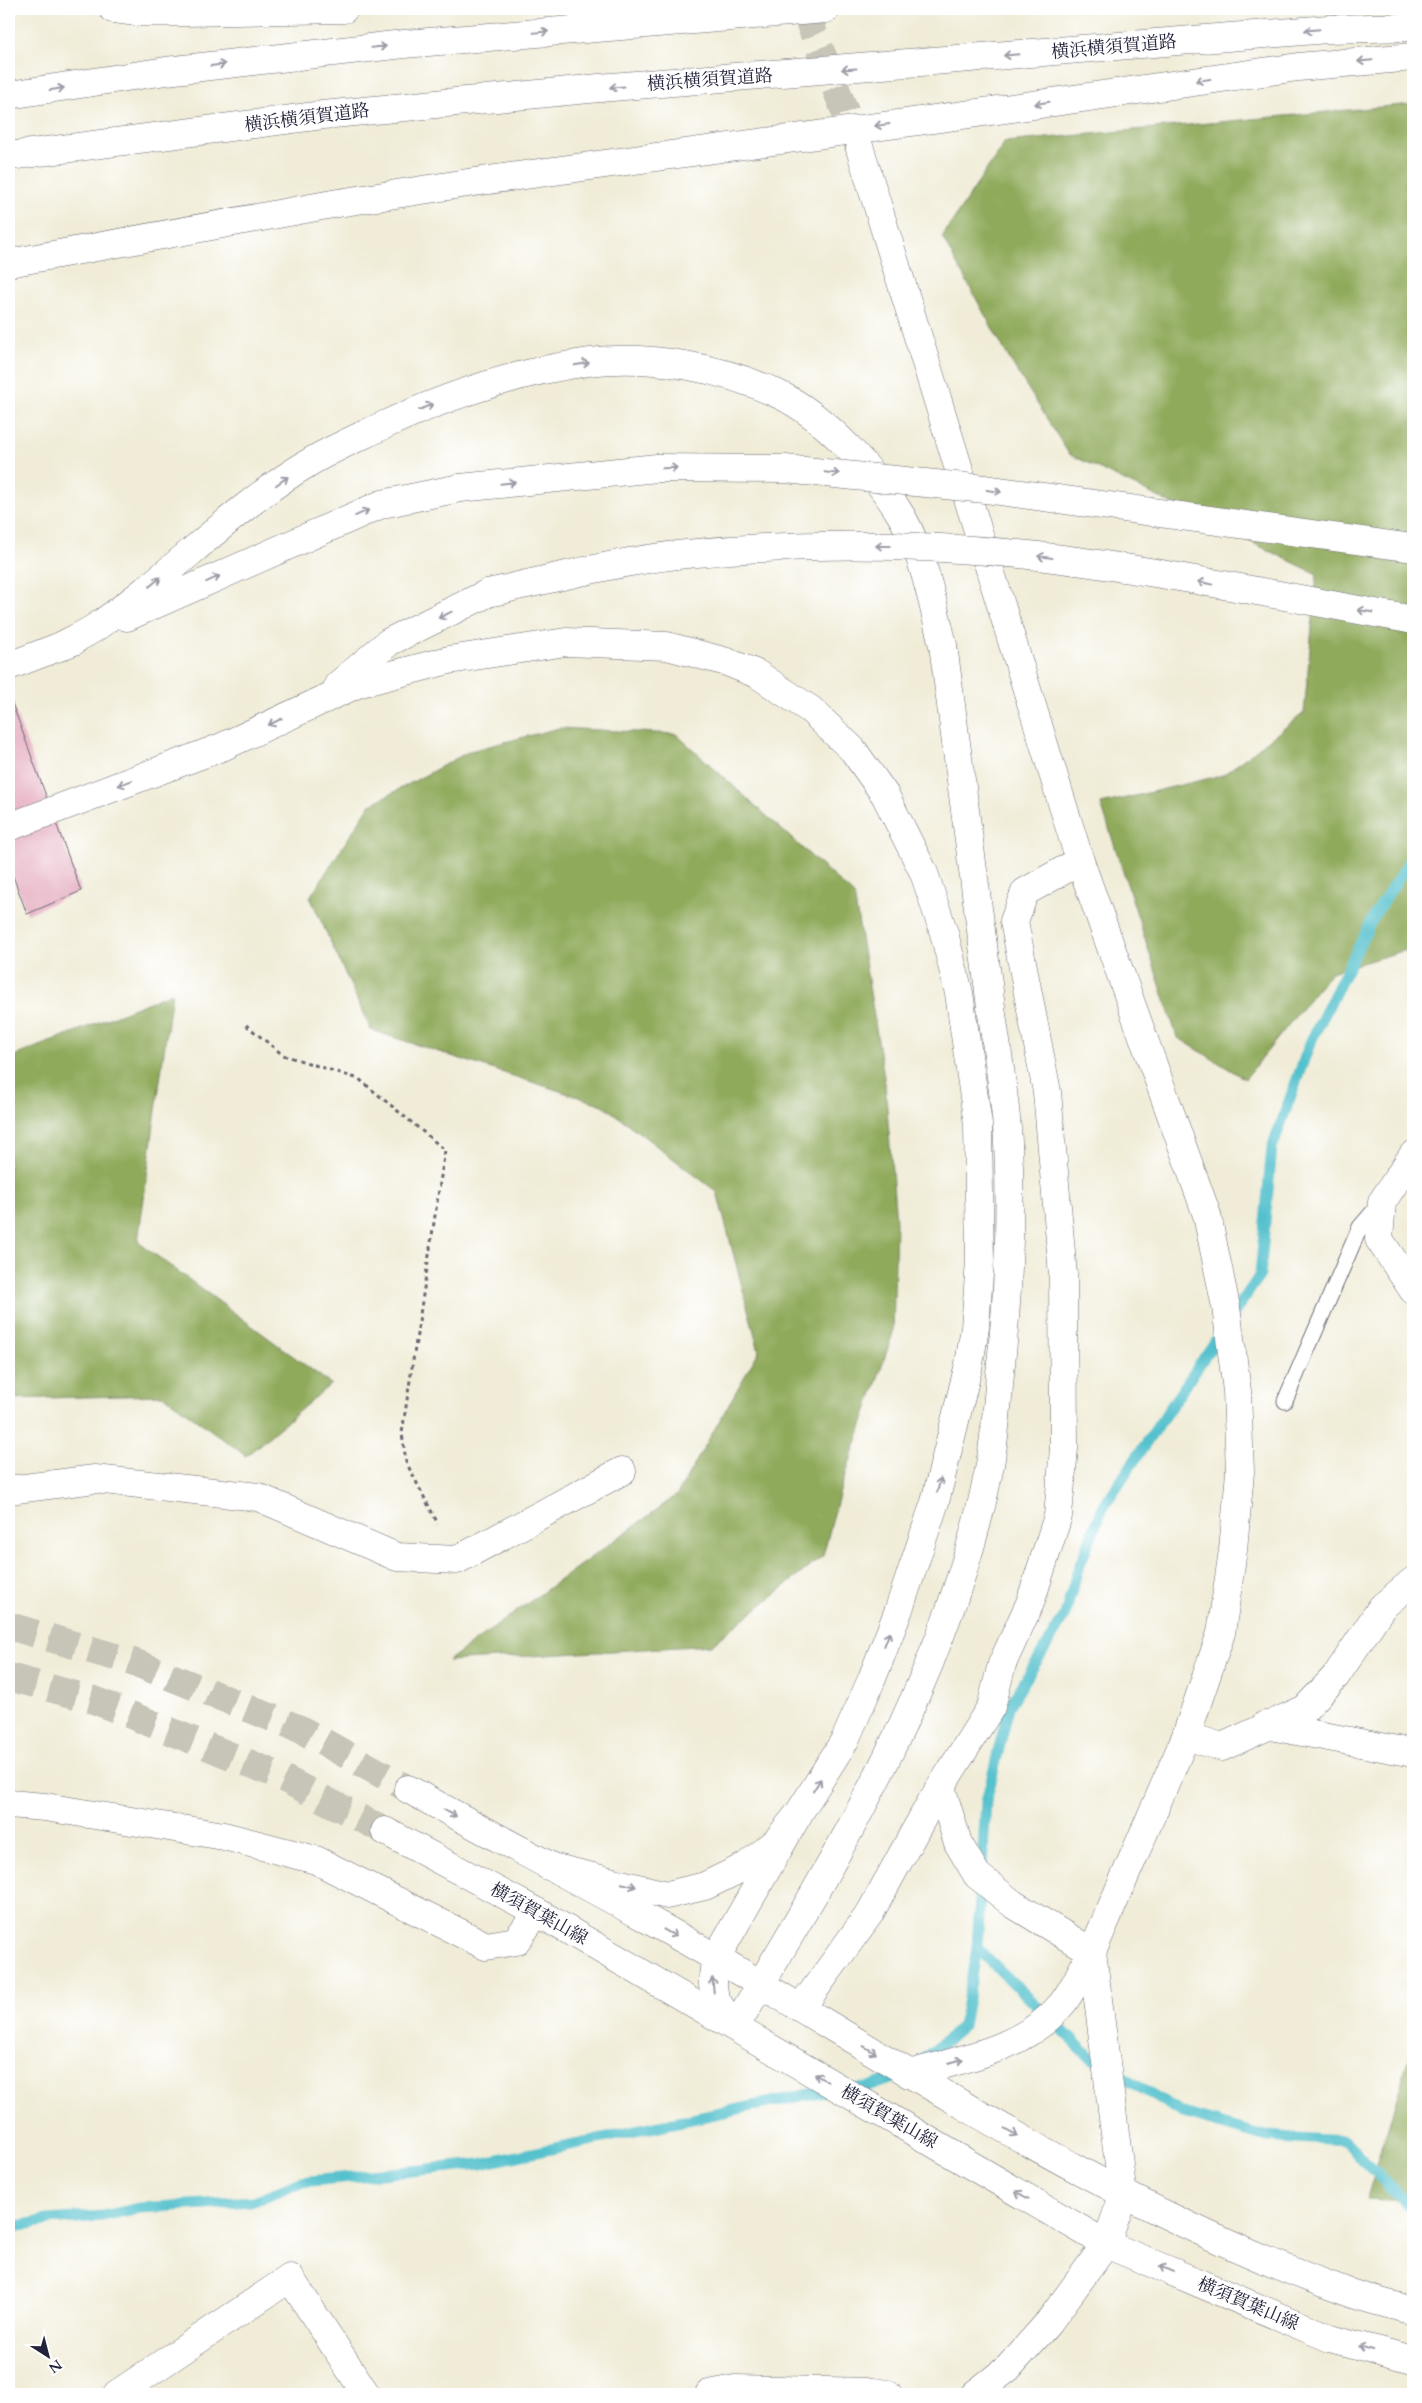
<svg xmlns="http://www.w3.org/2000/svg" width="1422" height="2403" font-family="Cardo,'Noto Serif JP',serif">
<rect width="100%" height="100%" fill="#fff"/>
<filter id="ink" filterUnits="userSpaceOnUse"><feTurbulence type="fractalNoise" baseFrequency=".02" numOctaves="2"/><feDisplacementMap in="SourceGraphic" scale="10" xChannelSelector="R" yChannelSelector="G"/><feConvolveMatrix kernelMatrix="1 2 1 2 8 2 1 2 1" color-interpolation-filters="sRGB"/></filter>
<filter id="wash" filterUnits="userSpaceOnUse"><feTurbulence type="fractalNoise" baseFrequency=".0096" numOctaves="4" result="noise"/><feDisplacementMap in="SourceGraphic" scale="20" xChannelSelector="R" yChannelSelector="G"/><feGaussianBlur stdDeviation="1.12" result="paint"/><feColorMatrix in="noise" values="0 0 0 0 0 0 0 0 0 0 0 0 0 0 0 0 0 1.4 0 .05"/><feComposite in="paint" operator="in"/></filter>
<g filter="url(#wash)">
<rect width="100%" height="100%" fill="#f0ecd7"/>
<!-- forest -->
<g fill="#90aa5b" stroke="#59664b">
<path d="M1413,104V948L1331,972L1245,1079L1177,1037L1101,804L1223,775L1304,713L1317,574L1069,454L1010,360L942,237L1005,142Z"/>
<path d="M559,728L676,734L854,895L885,1083L896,1222L893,1333L840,1491L823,1556L711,1645L448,1661L677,1495L759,1351L717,1192L603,1105L371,1030L310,897L370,805L470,751Z"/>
<path d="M172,993L138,1242L331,1384L246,1456L163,1395L9,1399V1058Z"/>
<path d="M1413,2043V2201L1367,2199Z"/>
</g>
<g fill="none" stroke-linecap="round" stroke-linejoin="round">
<!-- stream -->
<g stroke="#54c1cd" stroke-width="11">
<path d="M977,1948L1091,2058L1183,2113L1264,2136L1344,2141L1413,2209"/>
<path d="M920,2063L963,2026L977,1948L986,1802L1009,1707L1065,1615L1077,1572L1103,1507L1260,1275L1272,1148L1310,1043L1375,914L1413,856"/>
<path d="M849,2088L868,2087L905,2074"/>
<path d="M9,2228L48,2220L103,2216L139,2208L254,2201L301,2182L480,2164L833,2089"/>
</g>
</g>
<g id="blocks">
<!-- building -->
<path fill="#e3a6bb" d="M9,695L81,891L27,914L9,865Z"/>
</g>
</g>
<g filter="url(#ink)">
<use href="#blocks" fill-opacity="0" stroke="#6a6972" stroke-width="1"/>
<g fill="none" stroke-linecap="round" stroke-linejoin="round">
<!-- secondary-tunnel -->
<path stroke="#c7c4b8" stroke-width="28" stroke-dasharray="28 14" stroke-linecap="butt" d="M804,9L860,149"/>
<!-- primary-tunnel -->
<g stroke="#c7c4b8" stroke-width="28" stroke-dasharray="28 14" stroke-linecap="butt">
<path d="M9,1626L136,1663L300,1729L408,1789"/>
<path d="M9,1677L94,1700L275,1774L385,1831"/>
</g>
<defs>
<path id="lane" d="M1285,1401L1360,1227L1379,1205"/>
<g id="street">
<path d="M1413,1155L1382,1202L1379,1239L1413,1290"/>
<path d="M9,1490L95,1479L258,1497L397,1557L457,1560L622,1471"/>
<path d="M1265,1725L1413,1753"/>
<path d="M1186,1736L1222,1747L1305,1709L1336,1676L1382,1607L1413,1581"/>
<path d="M9,1804L45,1807L224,1836L316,1860L486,1946L516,1941L537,1912"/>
<path d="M801,2008L870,1913L930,1804L991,1707L1002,1664L1030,1603L1058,1516L1064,1448L1063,1275L1047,1092L1014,921L1025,892L1080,861"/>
<path d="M909,2074C962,2059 1024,2049 1061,2005C1074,1990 1082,1968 1092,1952L1013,1904L977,1875L958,1843L941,1787"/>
<path d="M117,2394L290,2278L366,2394"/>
<path d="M709,2394L735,2389L873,2392L888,2394"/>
<path d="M975,2394L1008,2368L1049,2322L1106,2244L1123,2196"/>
</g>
<path id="secondary" d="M860,149L1080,861L1207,1215L1226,1307L1237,1391L1240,1472L1233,1550L1221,1633L1186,1736L1092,1952L1123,2196"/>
<g id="primary">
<path d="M408,1789C526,1854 647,1916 762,1985C950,2097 1136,2216 1342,2290C1365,2299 1390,2304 1413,2311"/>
<path d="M385,1831L537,1912L1106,2244L1330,2338L1413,2360"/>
</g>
<g id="highway">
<path d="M113,9L135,12H184L344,9"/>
<path d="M9,95L166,71L404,44L826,9"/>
<path d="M9,156L323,115L599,88L1328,29L1413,27"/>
<path d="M9,263L338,203L474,182L963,115L1298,67L1413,57"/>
<path d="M127,617L382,504L460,488"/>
<path d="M57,648C70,641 84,635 96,627C171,576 232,508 310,462C332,449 357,438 380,427C446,396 516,372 589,362C650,354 724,368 780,395C826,417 876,473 902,517C924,556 932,601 943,645C958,758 973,871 988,983C994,1036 1005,1089 1008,1142C1012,1220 1008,1297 1000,1374C997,1407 995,1442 988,1475C947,1675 839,1854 735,2027C713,1999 709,1993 716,1958L799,1813"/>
<path d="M9,666L74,641"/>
<path d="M338,685L389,642L488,593"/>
<path d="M9,827L222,747L357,684L449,660L566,642L667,646L727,662L757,674L811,710L853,750L885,795L924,873L944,933L959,993L978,1125L980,1261L975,1328L969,1364L935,1502L898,1612L871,1681L845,1740L799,1813L775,1843L746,1866L705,1886L667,1895L548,1866"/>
</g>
</defs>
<!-- lane casing -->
<use href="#lane" stroke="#6a6972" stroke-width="17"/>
<!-- street casing -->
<use href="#street" stroke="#6a6972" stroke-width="29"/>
<!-- secondary casing -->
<use href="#secondary" stroke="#6a6972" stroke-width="29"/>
<!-- primary casing -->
<use href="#primary" stroke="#6a6972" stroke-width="29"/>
<!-- highway casing -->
<use href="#highway" stroke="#6a6972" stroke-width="29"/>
<!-- path -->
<path stroke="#6a6972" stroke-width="3" stroke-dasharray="4 4" stroke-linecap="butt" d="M246,1025L283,1055L359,1079L445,1150L402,1433L406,1462L438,1524"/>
<!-- lane -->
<use href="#lane" stroke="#fff" stroke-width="15"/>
<!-- street -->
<use href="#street" stroke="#fff" stroke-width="28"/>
<!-- secondary -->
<use href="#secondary" stroke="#fff" stroke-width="28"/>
<!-- primary -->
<use href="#primary" stroke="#fff" stroke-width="28"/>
<!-- highway -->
<use href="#highway" stroke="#fff" stroke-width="28"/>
<defs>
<g id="highway-bridge">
<path d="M460,488L657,468L785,469L985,489L1413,548"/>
<path d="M488,593C554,578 619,561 686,554C803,542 921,543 1038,556C1163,571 1290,598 1413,620"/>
</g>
</defs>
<!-- highway-bridge casing -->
<use href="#highway-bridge" stroke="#6a6972" stroke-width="29" stroke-linecap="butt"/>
<!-- highway-bridge -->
<use href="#highway-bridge" stroke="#fff" stroke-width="28"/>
</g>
<!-- one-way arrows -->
<defs><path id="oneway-shaft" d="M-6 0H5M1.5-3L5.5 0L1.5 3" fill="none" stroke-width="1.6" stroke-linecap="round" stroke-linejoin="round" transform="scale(1.25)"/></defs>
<g stroke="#9c9ca7">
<use href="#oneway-shaft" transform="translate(1312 30) rotate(175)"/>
<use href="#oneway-shaft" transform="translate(541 32) rotate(-5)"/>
<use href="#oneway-shaft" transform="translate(379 47) rotate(-6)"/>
<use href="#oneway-shaft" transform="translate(1011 55) rotate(175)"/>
<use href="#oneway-shaft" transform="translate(1365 61) rotate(175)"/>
<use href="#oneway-shaft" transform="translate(218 65) rotate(-7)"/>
<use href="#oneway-shaft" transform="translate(849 69) rotate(176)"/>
<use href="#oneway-shaft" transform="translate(1203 80) rotate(172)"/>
<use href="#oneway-shaft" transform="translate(617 87) rotate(176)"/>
<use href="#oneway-shaft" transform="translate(57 89) rotate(-9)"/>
<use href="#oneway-shaft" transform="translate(1042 103) rotate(171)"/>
<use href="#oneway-shaft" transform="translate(882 125) rotate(172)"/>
<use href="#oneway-shaft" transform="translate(582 364) rotate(-10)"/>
<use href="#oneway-shaft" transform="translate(426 407) rotate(-24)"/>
<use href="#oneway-shaft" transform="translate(670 468) rotate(-2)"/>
<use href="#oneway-shaft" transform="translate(832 473) rotate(6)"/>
<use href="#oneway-shaft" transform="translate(282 481) rotate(-35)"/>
<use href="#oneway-shaft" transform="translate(508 483) rotate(-6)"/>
<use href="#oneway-shaft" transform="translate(994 491) rotate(8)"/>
<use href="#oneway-shaft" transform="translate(362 513) rotate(-24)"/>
<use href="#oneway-shaft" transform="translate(883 546) rotate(-180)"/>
<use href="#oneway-shaft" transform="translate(1045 557) rotate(-172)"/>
<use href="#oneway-shaft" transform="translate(213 579) rotate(-24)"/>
<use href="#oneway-shaft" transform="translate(155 582) rotate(-40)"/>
<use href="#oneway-shaft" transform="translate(1205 583) rotate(-169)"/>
<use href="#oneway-shaft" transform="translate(1365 611) rotate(-170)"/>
<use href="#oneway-shaft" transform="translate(445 615) rotate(154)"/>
<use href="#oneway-shaft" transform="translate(275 722) rotate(154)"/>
<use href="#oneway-shaft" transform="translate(125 783) rotate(160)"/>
<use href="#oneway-shaft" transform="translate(939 1485) rotate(-76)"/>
<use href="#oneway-shaft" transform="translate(887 1639) rotate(-69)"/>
<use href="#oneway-shaft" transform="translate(817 1785) rotate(-58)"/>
<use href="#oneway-shaft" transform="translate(450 1813) rotate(29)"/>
<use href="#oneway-shaft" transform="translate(629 1885) rotate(13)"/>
<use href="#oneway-shaft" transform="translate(670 1933) rotate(29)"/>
<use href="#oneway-shaft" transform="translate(713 1985) rotate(-96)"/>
<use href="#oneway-shaft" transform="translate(870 2050) rotate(31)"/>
<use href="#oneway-shaft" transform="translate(956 2061) rotate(-16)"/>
<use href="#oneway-shaft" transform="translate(821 2078) rotate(-150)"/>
<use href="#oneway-shaft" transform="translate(1011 2132) rotate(30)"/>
<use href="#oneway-shaft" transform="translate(1022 2195) rotate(-150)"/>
<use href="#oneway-shaft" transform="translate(1166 2269) rotate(-157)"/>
<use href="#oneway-shaft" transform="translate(1366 2348) rotate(-165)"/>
</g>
</g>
<g text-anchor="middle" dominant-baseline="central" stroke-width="5" stroke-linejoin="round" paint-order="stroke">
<!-- street labels -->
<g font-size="18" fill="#22223b" stroke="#fff">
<text transform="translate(1114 47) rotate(-5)">横浜横須賀道路</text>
<text transform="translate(710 80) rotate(-4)">横浜横須賀道路</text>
<text transform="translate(307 118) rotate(-7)">横浜横須賀道路</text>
<text transform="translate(539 1914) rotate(29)">横須賀葉山線</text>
<text transform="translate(889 2117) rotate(30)">横須賀葉山線</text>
<text transform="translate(1248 2304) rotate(23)">横須賀葉山線</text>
</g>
</g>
<!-- margin -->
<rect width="1422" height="2403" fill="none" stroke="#fff" stroke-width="30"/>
<!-- north arrow -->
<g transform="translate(48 2356) rotate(144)" stroke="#ffffff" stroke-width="4" paint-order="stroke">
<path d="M0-4L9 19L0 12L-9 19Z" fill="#22223b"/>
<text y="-8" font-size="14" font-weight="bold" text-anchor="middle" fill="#22223b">N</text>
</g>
</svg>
